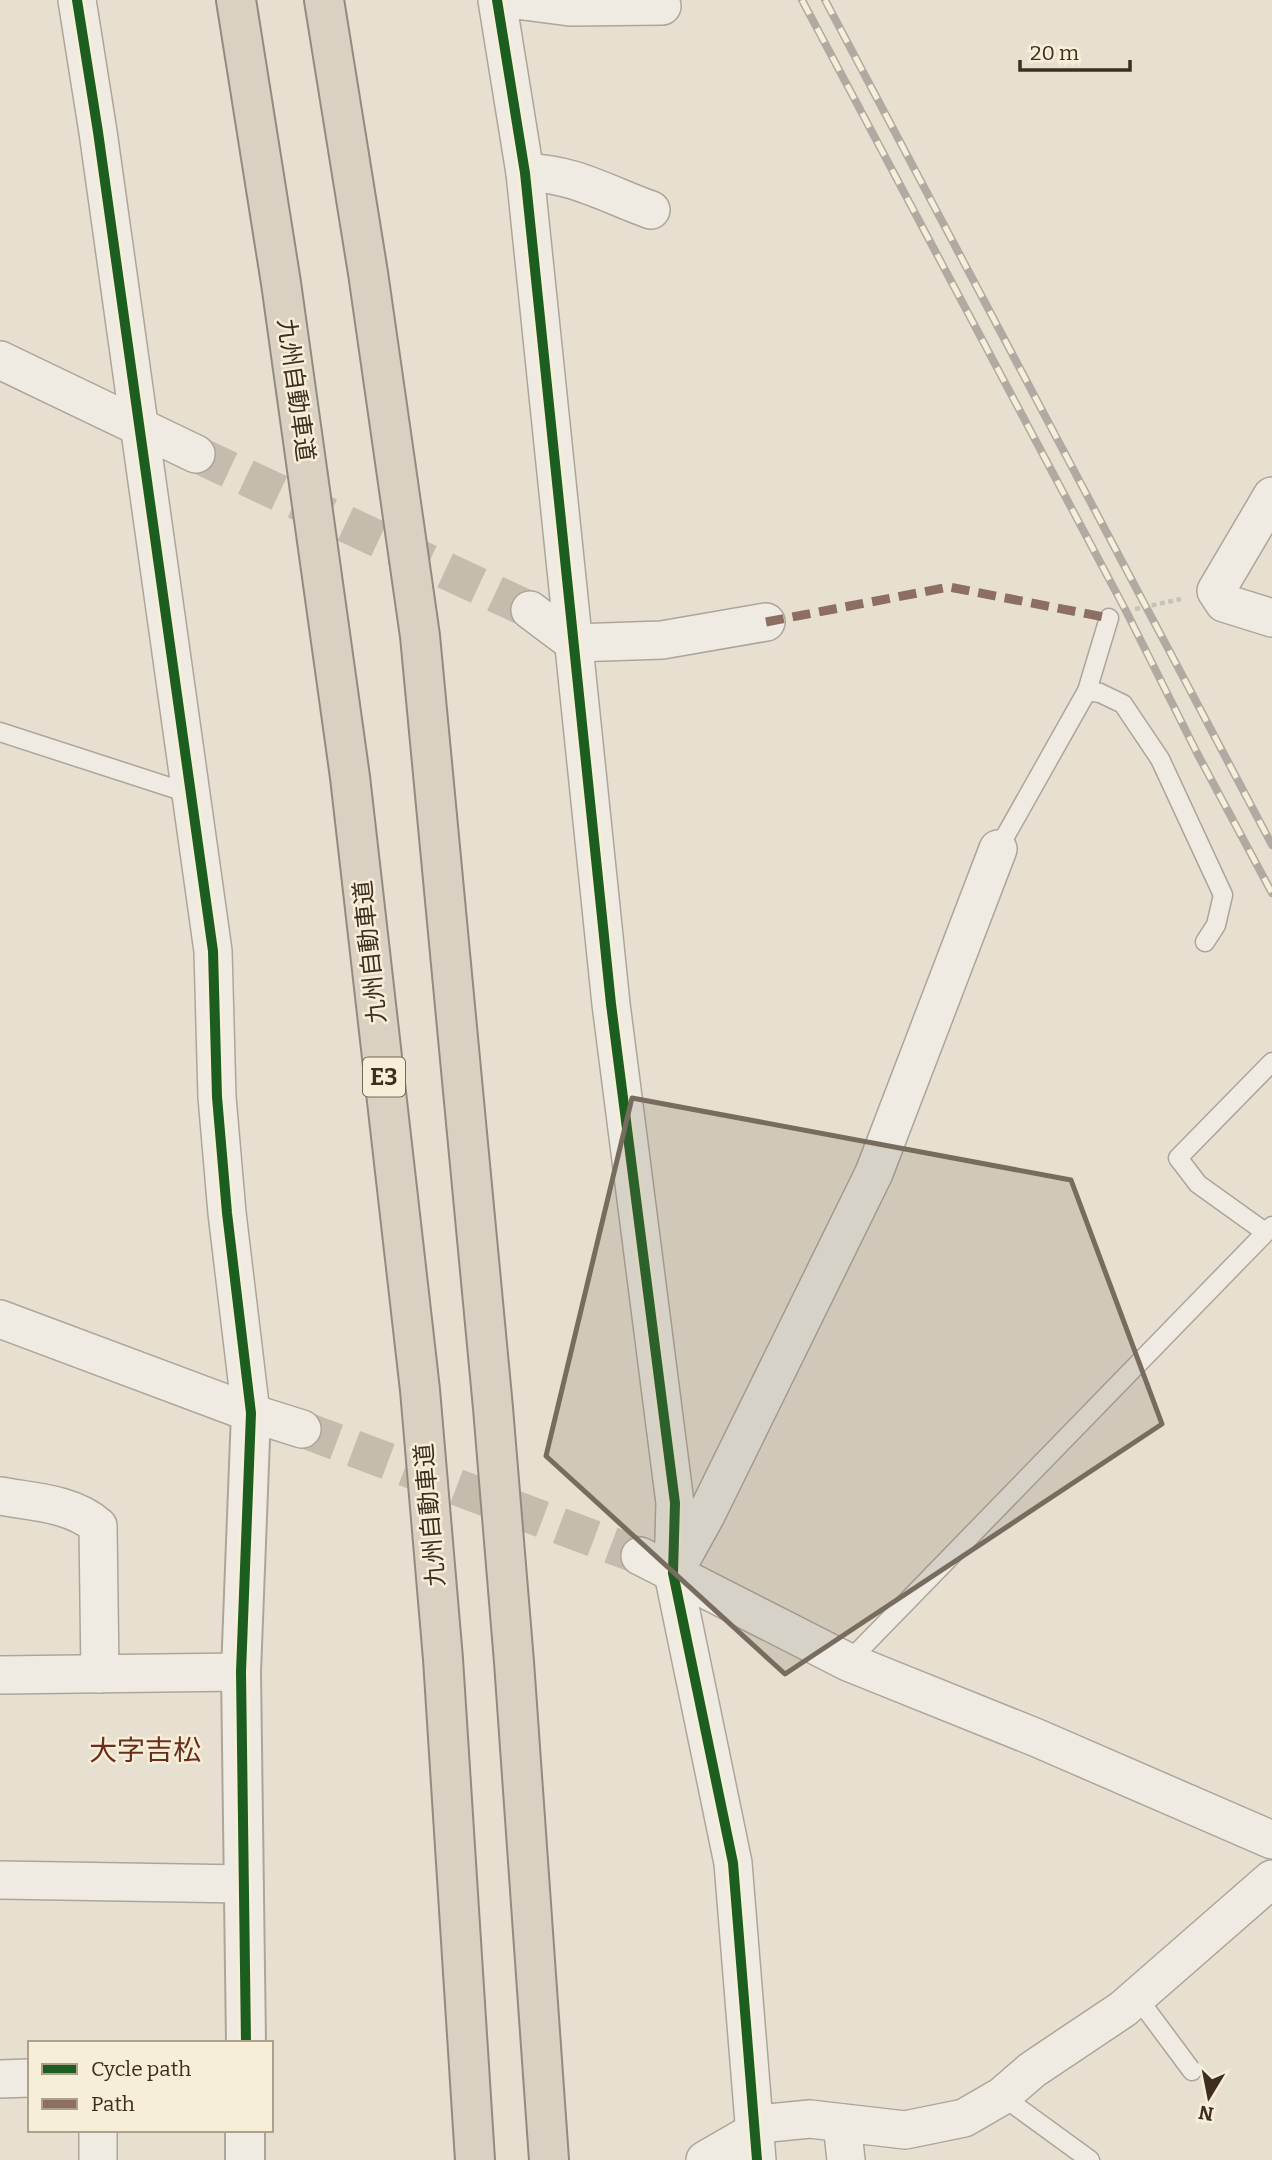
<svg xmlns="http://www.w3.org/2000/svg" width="1272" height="2160" font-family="Bitter,'Noto Sans JP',serif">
<rect width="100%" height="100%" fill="#e7e0d1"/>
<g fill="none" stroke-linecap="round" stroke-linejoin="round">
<!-- minor-tunnel -->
<g stroke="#c5bcae" stroke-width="37" stroke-dasharray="37 18" stroke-linecap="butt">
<path d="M196,454L530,610"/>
<path d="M302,1429L640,1556"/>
</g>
<defs>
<g id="service">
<path d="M1087,691L1100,693L1123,704L1160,759L1223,895L1216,925L1205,942"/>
<path d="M0,732L191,794"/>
<path d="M998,849L1087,691L1109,618"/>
<path d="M1265,1232L1198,1184L1178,1158L1272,1062"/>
<path d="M848,1662L1272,1226"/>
<path d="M1137,1997L1192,2071"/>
<path d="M1002,2096L1090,2160"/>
</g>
<g id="minor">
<path d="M77,0L98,132L213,951L217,1097L227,1213L251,1413"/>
<path d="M497,0L525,173L611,1004L675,1503L673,1573L733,1863L757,2160"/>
<path d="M516,0L570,7L662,6"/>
<path d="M525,173C568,171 611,196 651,210"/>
<path d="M0,360L196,454"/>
<path d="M1272,496L1216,591L1224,603L1272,618"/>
<path d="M530,610L574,643L662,640L766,622"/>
<path d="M0,1319L251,1413L302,1429"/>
<path d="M0,1496C33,1502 72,1503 98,1526L100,1674"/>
<path d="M640,1556L848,1662L1037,1738L1272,1840"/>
<path d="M676,1569L706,1515L874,1173L998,849"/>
<path d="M0,1675L241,1672"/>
<path d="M0,1880L244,1884"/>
<path d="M0,2079L30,2078"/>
<path d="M842,2123L846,2160"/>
<path d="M98,2160V2130"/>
<path d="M705,2160L769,2123L810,2119L905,2130L964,2118L1002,2096L1032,2070L1123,2009L1272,1879"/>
</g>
<g id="tertiary">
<path d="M246,2043L241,1672L251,1413"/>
<path d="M245,2160V2130"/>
</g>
<g id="motorway">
<path d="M236,0L281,283L350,777L420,1390L443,1659L475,2160"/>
<path d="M324,0L368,273L420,636L493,1408L514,1662L549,2160"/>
</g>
</defs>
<!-- service casing -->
<use href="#service" stroke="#ada599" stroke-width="21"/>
<!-- minor casing -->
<use href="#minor" stroke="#ada599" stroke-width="40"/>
<!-- tertiary casing -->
<use href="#tertiary" stroke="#ada599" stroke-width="42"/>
<!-- motorway casing -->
<use href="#motorway" stroke="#928b80" stroke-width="42"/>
<!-- path -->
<path stroke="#c8c2b9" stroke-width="4.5" stroke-dasharray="5 3.5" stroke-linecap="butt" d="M1135,609L1181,599"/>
<!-- service -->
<use href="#service" stroke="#efebe3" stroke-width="18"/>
<!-- minor -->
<use href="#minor" stroke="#efebe3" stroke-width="37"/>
<!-- tertiary -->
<use href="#tertiary" stroke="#efebe3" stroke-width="38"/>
<!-- motorway -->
<use href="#motorway" stroke="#dad1c2" stroke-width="38"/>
<defs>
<g id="rail">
<path d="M802,0L1126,611L1197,753L1272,893"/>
<path d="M825,0L1272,845"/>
</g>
</defs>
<!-- rail casing -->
<use href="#rail" stroke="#afaaa2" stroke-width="8"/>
<!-- rail -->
<use href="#rail" stroke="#f7eed8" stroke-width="5" stroke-dasharray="16" stroke-linecap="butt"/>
<!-- quiet -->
<path stroke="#8d6e63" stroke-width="9" stroke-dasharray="18 9" stroke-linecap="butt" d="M766,622L949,587L1109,618"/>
<defs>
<g id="cycleway">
<path d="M77,0L98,132L213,951L217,1097L227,1213L251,1413L241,1672L246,2043"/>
<path d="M497,0L525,173L611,1004L675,1503L673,1573L733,1863L757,2160"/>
</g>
</defs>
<!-- cycleway casing -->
<use href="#cycleway" stroke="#f7eed8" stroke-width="15"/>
<!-- cycleway -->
<use href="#cycleway" stroke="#1b5e20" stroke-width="10"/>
</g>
<!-- marked area -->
<path fill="#786c5e" fill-opacity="0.2" stroke="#786c5e" stroke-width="5" stroke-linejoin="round" d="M632,1098L1071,1180L1162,1424L785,1674L546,1456Z"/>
<g text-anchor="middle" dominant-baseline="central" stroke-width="5" stroke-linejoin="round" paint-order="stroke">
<!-- shield labels -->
<rect fill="#f7eed8" stroke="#756857" stroke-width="2" x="363" y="1057.5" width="42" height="39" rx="5"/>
<g font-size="23" font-weight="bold" fill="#3d2e20">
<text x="384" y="1077">E3</text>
</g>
<!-- street labels -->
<g font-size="24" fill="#3d2e20" stroke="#f7eed8">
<text transform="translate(296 390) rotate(82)">九州自動車道</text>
<text transform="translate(370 952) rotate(-96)">九州自動車道</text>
<text transform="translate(430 1515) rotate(-95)">九州自動車道</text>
</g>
<!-- quarter labels -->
<g font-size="28" fill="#6b2e1e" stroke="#f7eed8">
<text x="145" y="1750">大字吉松</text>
</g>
</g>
<!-- legend -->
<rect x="28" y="2041" width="245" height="91" fill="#f7eed8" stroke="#ada18e" stroke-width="2"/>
<rect x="42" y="2064" width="35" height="10" fill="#1b5e20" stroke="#ada18e" stroke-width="2"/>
<text x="91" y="2076" font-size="21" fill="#3d2e20">Cycle path</text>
<rect x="42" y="2099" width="35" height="10" fill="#8d6e63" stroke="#ada18e" stroke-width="2"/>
<text x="91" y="2111" font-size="21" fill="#3d2e20">Path</text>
<!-- north arrow -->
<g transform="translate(1209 2097) rotate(190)" stroke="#f7eed8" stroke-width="5" paint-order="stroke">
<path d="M0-5L12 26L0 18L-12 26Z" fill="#3d2e20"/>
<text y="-10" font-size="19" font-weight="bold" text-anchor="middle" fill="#3d2e20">N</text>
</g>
<!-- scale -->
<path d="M1020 60v10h110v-10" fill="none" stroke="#3d2e20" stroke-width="3.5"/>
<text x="1030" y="60" font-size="21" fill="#3d2e20" stroke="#f7eed8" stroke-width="5" paint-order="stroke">20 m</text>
</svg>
